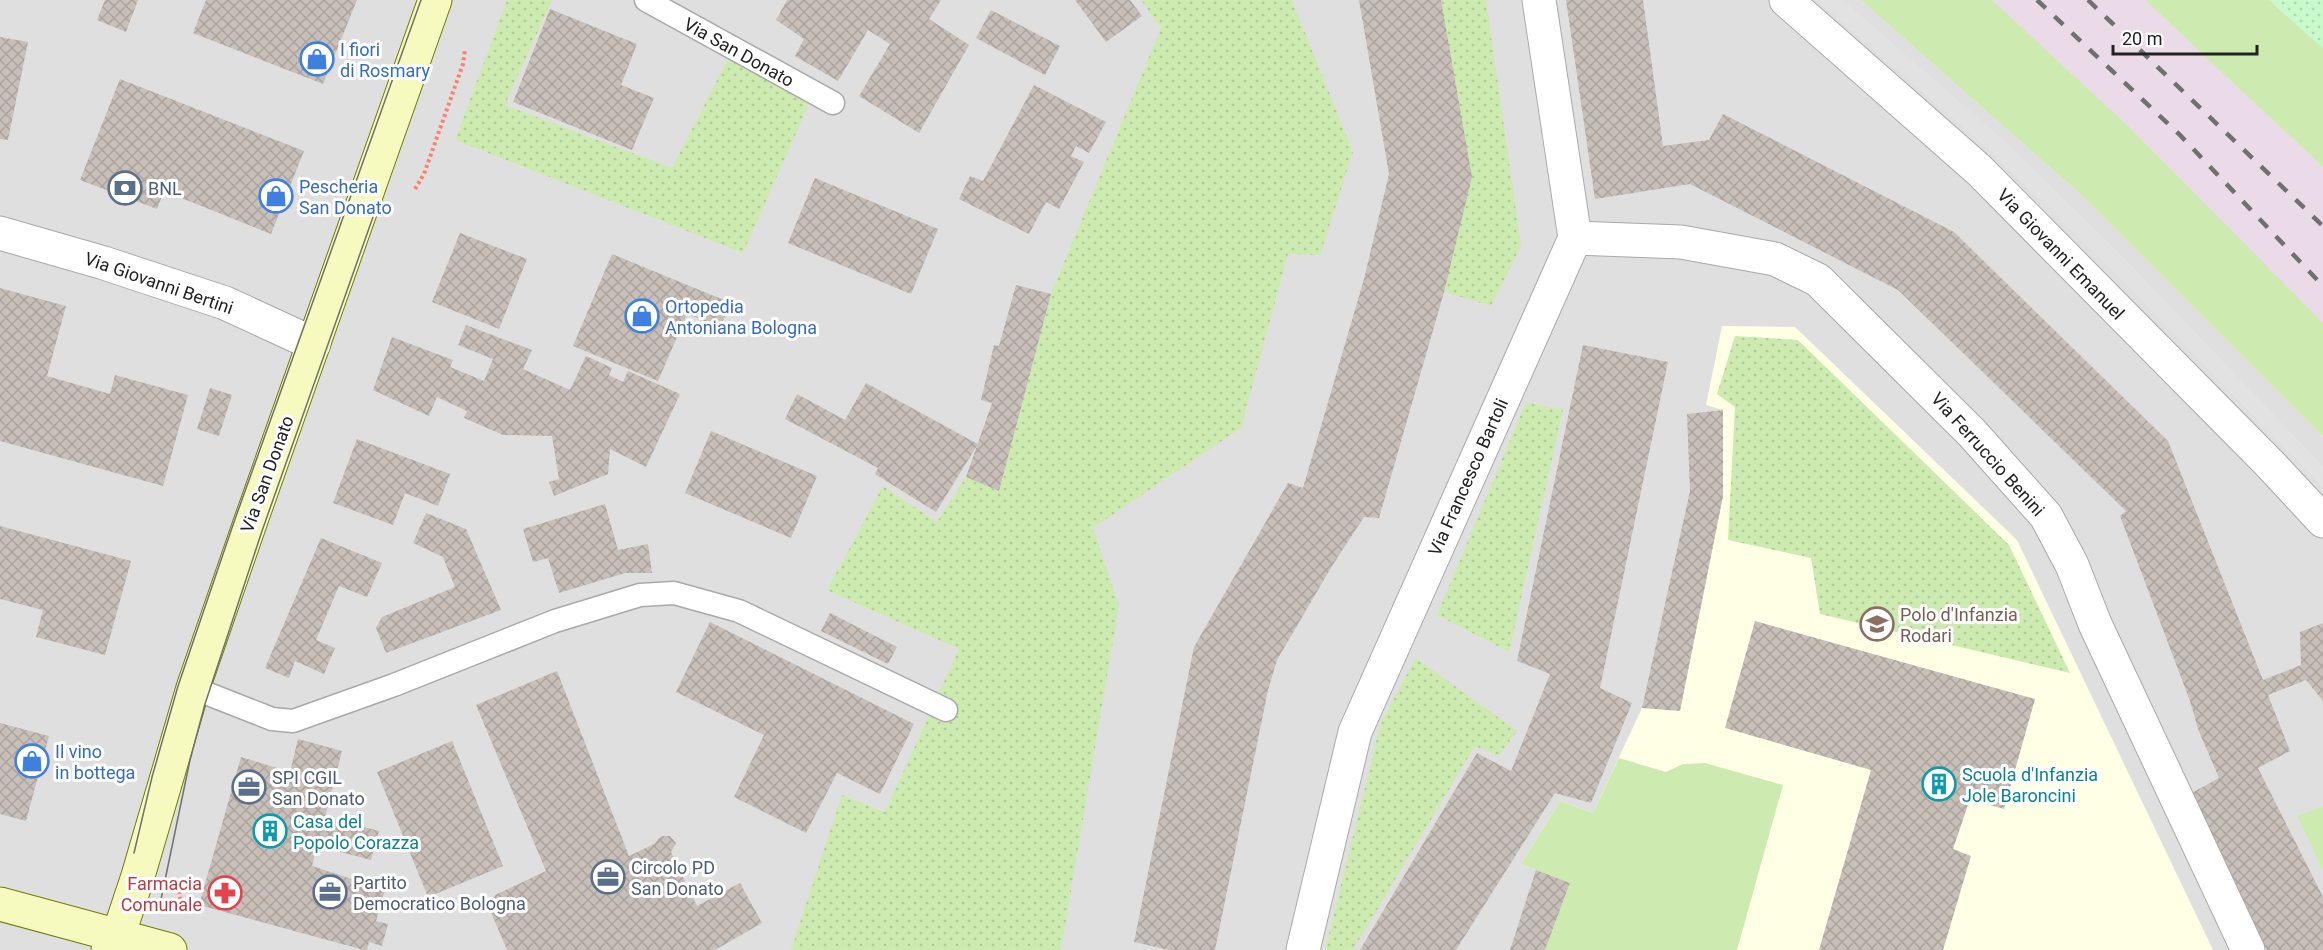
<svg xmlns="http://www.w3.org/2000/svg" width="2323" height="950" font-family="Roboto,sans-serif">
<defs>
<pattern id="park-dots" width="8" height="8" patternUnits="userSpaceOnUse" patternTransform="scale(1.5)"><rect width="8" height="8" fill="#c8facc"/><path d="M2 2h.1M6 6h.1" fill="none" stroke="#acd6af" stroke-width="1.8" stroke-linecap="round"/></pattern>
<pattern id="garden-dots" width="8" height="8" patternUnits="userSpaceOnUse" patternTransform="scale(1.5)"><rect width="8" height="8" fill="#cdebb0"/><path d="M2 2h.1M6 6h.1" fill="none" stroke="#b0c997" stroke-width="1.8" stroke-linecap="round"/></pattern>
<pattern id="building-cross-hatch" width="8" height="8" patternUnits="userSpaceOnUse" patternTransform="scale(1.5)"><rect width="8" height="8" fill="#c7bfb8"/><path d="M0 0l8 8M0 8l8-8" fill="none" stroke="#aba49e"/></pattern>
</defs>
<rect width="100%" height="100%" fill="#f2efe9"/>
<!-- residential -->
<path fill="#e0dfdf" d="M0,0H1861L2085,198L2323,436V950H0Z"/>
<!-- industrial -->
<path fill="#ebdbe8" d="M1861,0H2222L2323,96V436L2085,198Z"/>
<!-- education -->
<path fill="#ffffe5" d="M1722,326L1795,327L2017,540L2213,950H1545L1570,883L1521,864L1560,801L1593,813L1642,708L1680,710L1723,496V410L1706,405Z"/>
<!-- grass -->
<g fill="#cdebb0">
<path d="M1861,0H1992L2129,127L2323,323V436L2085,198Z"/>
<path d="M2145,0H2269L2323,48V167Z"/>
<path d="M1619,758L1666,772L1683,764L1705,763L1783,785L1737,950H1545L1570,883L1521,864L1560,801L1593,813Z"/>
<path d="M2323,806V870L2297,816Z"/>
</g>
<!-- park -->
<path fill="url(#park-dots)" d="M2269,0H2323V48Z"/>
<!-- garden -->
<g fill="url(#garden-dots)">
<path d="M507,0H552L505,105L672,168L729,57L809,104L743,253L455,140Z"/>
<path d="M1141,0H1292L1353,152L1320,255L1288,254L1241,428L1093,528L1119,605L1061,950H791L842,795L885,812L959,649L827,590L883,486L937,522L966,477L999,491L1051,294L1161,28Z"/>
<path d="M1441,0H1486L1521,246L1491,306L1444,292Z"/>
<path d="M1735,336L1798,340L2009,545L2070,673L1820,614L1811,558L1728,540L1735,407L1717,394Z"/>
<path d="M1526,402L1563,410L1509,652L1437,615Z"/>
<path d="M1416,658L1517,731L1499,756L1475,746L1353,950H1325L1381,722Z"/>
</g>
<!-- parking -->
<path fill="#e2e2e2" d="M1817,0H1843L2008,144L2129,263L2323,466V488L2117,275L1997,157Z"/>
<!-- building -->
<g fill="url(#building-cross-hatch)">
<path d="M105,0H138L126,32L97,20Z"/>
<path d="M206,0H357L323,84L193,33Z"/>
<path d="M787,0H941L929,19L969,45L919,133L859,96L890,44L868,30L838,81L795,56L804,39L776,20Z"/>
<path d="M1075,0H1130L1142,16L1106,42Z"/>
<path d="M1359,0H1441L1472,177L1444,292L1379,518L1364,517L1332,566L1277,660L1268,690L1215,950H1169L1134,942L1194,647L1288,483L1303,488L1364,279L1389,174Z"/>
<path d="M1566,0H1643L1663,146L1709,140L1723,114L1954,232L2168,441L2263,680L2301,665L2300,632L2323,623V701L2306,680L2268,695L2290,751L2258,768L2323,897V950H2267L2188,795L2219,778L2198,729L2190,701L2120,516L2126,511L1898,290L1690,184L1595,199Z"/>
<path d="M550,9L637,44L621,85L654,98L632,150L513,102Z"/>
<path d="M991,10L1060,46L1045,75L976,38Z"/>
<path d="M0,37L28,42L8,140L0,139Z"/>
<path d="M120,79L304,151L271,234L164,191L157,209L80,180Z"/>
<path d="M1034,85L1106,122L1089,153L1076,146L1071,156L1084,162L1059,209L1046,202L1029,234L959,199L970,176L983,181Z"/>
<path d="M815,178L938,229L911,294L788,243Z"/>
<path d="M460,233L527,259L499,329L432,302Z"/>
<path d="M612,254L731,303L720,327L687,314L658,381L573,346Z"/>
<path d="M1016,285L1051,294L999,491L966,477L992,403L981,400L994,345L999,346Z"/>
<path d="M0,288L66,306L47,376L110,394L115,375L188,395L163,486L0,441Z"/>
<path d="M466,325L532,350L523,369L570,390L586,356L612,368L609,375L623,382L628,371L680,394L646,467L610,449L608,474L554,496L549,482L559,479L552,436L503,435L464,418L467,411L437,397L429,416L373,390L392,337L453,360L450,367L484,381L493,359L458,345Z"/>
<path d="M1583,345L1668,362L1600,688L1632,703L1591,803L1555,793L1456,950H1360L1477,753L1511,771L1550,674L1517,661Z"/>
<path d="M866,383L978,444L936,512L875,474L878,468L785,419L797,394L845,420Z"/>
<path d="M210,388L232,395L219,436L197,429Z"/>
<path d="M1723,410V496L1680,711L1642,708L1690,491L1687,414Z"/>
<path d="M711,431L817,476L791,538L685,493Z"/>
<path d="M357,439L450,474L438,506L405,493L393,525L333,503Z"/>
<path d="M605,504L618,550L648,544L652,573H625L559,593L548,558L533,562L523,529Z"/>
<path d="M426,513L466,529L501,610L386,653L376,628L382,617L455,587L443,557L413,543Z"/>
<path d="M0,526L131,561L105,655L36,637L43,610L0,599Z"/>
<path d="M321,538L382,563L367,597L339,586L316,640L335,648L324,674L295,661L289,678L265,668Z"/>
<path d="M830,613L897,647L888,664L821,631Z"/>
<path d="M1755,621L2035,699L2004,809L1970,799L1953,849L1971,856L1943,950H1819L1871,770L1725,728Z"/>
<path d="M710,622L914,724L880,794L837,773L806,833L734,797L764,735L676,692Z"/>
<path d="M557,671L629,856L654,844L661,836H670L676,843L671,852L697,906L740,883L762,923L715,950H507L490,910L495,895L546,871L476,705Z"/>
<path d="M0,723L49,736L26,821L0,814Z"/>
<path d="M298,739L342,751L325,817L379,831L371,860L317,846L312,866L385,890L376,921L388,924L382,946L369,942L367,950H364L199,905L241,757L290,772Z"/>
<path d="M452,741L503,866L428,897L377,772Z"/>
<path d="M1536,870L1570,883L1545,950H1510Z"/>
</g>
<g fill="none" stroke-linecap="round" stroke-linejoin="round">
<defs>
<g id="lane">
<path d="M646,0L833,103"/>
<path d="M193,688L272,719L293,721L394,685L555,621L640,595L674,593L739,611L946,710"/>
</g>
<g id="street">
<path d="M1786,0L1979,170L2270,464L2323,521"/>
<path d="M0,233L104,263L225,303L314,344"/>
<path d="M1575,238L1681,242L1775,259L1818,280L1972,433L2046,516L2072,565L2095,624L2248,950"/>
<path d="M1303,950L1355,732L1575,238L1539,0"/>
</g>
<g id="secondary">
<path d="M0,904L170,950"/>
<path d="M108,950L118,936L138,876L193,688L249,526L435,0"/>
</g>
</defs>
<!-- lane casing -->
<use href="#lane" stroke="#a9a9a9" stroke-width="25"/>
<!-- street casing -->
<use href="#street" stroke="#a9a9a9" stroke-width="35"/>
<!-- secondary casing -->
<use href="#secondary" stroke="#707d05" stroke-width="35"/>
<!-- path -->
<g stroke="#fa8072" stroke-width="4" stroke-dasharray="3 3" stroke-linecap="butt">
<path d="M415,189L424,174L463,64L465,50"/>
<path d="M179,891L182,910"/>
</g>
<!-- lane -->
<use href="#lane" stroke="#fff" stroke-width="22"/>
<!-- street -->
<use href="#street" stroke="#fff" stroke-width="33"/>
<!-- secondary -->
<use href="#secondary" stroke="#f7fabf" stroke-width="33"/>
<!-- tram -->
<g stroke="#707070" stroke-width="1.5">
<path d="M134,853L152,777L178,686L234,522L421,0"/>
<path d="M159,909L190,760L205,704L262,531L373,217"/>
</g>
<!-- rail -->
<g stroke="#707070" stroke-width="4.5" stroke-dasharray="12 12" stroke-linecap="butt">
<path d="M2037,0L2179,134L2323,286"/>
<path d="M2088,0L2323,226"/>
</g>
</g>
<!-- icons -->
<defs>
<symbol id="shop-ring" viewBox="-11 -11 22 22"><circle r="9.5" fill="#fff" stroke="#3f7fe0" stroke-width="1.5"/><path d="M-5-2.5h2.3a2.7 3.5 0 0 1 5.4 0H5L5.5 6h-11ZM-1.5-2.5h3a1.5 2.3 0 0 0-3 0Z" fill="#3f7fe0"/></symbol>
<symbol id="bank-ring" viewBox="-11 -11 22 22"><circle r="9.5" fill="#fff" stroke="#5c6f8a" stroke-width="1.5"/><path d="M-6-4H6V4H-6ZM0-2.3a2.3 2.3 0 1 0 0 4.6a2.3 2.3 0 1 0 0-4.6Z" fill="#5c6f8a"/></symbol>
<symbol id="school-ring" viewBox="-11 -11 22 22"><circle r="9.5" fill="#fff" stroke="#8d6e63" stroke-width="1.5"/><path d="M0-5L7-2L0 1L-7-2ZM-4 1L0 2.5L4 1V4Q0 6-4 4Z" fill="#8d6e63"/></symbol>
<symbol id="building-ring" viewBox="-11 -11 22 22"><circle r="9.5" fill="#fff" stroke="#0f9aa8" stroke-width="1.5"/><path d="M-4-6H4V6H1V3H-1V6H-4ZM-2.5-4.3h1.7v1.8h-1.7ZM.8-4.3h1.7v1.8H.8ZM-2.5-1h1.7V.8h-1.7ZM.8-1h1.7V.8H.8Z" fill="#0f9aa8"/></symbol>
<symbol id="office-ring" viewBox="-11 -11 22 22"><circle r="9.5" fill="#fff" stroke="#5c6f8a" stroke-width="1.5"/><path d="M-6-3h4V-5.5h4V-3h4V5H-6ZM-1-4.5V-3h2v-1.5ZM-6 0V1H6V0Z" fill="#5c6f8a"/></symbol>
<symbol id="pharmacy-ring" viewBox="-11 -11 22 22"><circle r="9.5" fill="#fff" stroke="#e0444e" stroke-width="1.5"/><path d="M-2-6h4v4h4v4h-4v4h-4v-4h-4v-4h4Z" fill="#e0444e"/></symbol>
</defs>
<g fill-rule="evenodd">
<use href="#shop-ring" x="298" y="40" width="38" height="38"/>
<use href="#bank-ring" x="106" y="169" width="38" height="38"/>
<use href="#shop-ring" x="257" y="177" width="38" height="38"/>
<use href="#shop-ring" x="623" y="297" width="38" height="38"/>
<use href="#school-ring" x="1858" y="605" width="38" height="38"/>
<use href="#shop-ring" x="13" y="742" width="38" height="38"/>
<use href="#building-ring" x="1920" y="765" width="38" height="38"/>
<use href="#office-ring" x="230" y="768" width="38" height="38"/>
<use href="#building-ring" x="251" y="812" width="38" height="38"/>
<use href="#office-ring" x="589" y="858" width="38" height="38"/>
<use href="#office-ring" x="311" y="873" width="38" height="38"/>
<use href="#pharmacy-ring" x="206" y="874" width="38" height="38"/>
</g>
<g text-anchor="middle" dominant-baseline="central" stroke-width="6" stroke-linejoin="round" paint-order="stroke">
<!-- shop labels -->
<g font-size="18" fill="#366cbe" stroke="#fff" text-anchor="start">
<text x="340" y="49">I fiori<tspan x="340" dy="21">di Rosmary</tspan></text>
<text x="299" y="186">Pescheria<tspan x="299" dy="21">San Donato</tspan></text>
<text x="665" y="306">Ortopedia<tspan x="665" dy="21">Antoniana Bologna</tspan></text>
<text x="55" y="751">Il vino<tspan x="55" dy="21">in bottega</tspan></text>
</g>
<!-- street labels -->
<g font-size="18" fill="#222" stroke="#fff">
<text transform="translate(739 52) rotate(29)">Via San Donato</text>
<text transform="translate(2061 254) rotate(46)">Via Giovanni Emanuel</text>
<text transform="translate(159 283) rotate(19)">Via Giovanni Bertini</text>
<text transform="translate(1988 454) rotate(48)">Via Ferruccio Benini</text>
<text transform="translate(267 474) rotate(-70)">Via San Donato</text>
<text transform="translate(1468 477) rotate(-66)">Via Francesco Bartoli</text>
</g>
<!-- service labels -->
<g font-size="18" fill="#4e5e75" stroke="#fff" text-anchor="start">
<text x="148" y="188">BNL</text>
<text x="272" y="777">SPI CGIL<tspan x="272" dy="21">San Donato</tspan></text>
<text x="631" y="867">Circolo PD<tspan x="631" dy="21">San Donato</tspan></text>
<text x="353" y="882">Partito<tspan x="353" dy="21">Democratico Bologna</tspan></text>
</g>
<!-- education labels -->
<g font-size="18" fill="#785e54" stroke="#fff" text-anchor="start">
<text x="1900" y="614">Polo d'Infanzia<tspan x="1900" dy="21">Rodari</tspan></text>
</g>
<!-- culture labels -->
<g font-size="18" fill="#0d838f" stroke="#fff" text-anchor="start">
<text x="1962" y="774">Scuola d'Infanzia<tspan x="1962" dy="21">Jole Baroncini</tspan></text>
<text x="293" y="821">Casa del<tspan x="293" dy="21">Popolo Corazza</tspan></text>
</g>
<!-- health labels -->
<g font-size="18" fill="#be3a42" stroke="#fff" text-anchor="end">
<text x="202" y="883">Farmacia<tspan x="202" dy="21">Comunale</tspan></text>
</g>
</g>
<!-- scale -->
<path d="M2113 45v9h144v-9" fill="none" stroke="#222222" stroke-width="3"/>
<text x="2122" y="45" font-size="18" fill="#222222" stroke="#ffffff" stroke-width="4.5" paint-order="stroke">20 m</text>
</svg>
